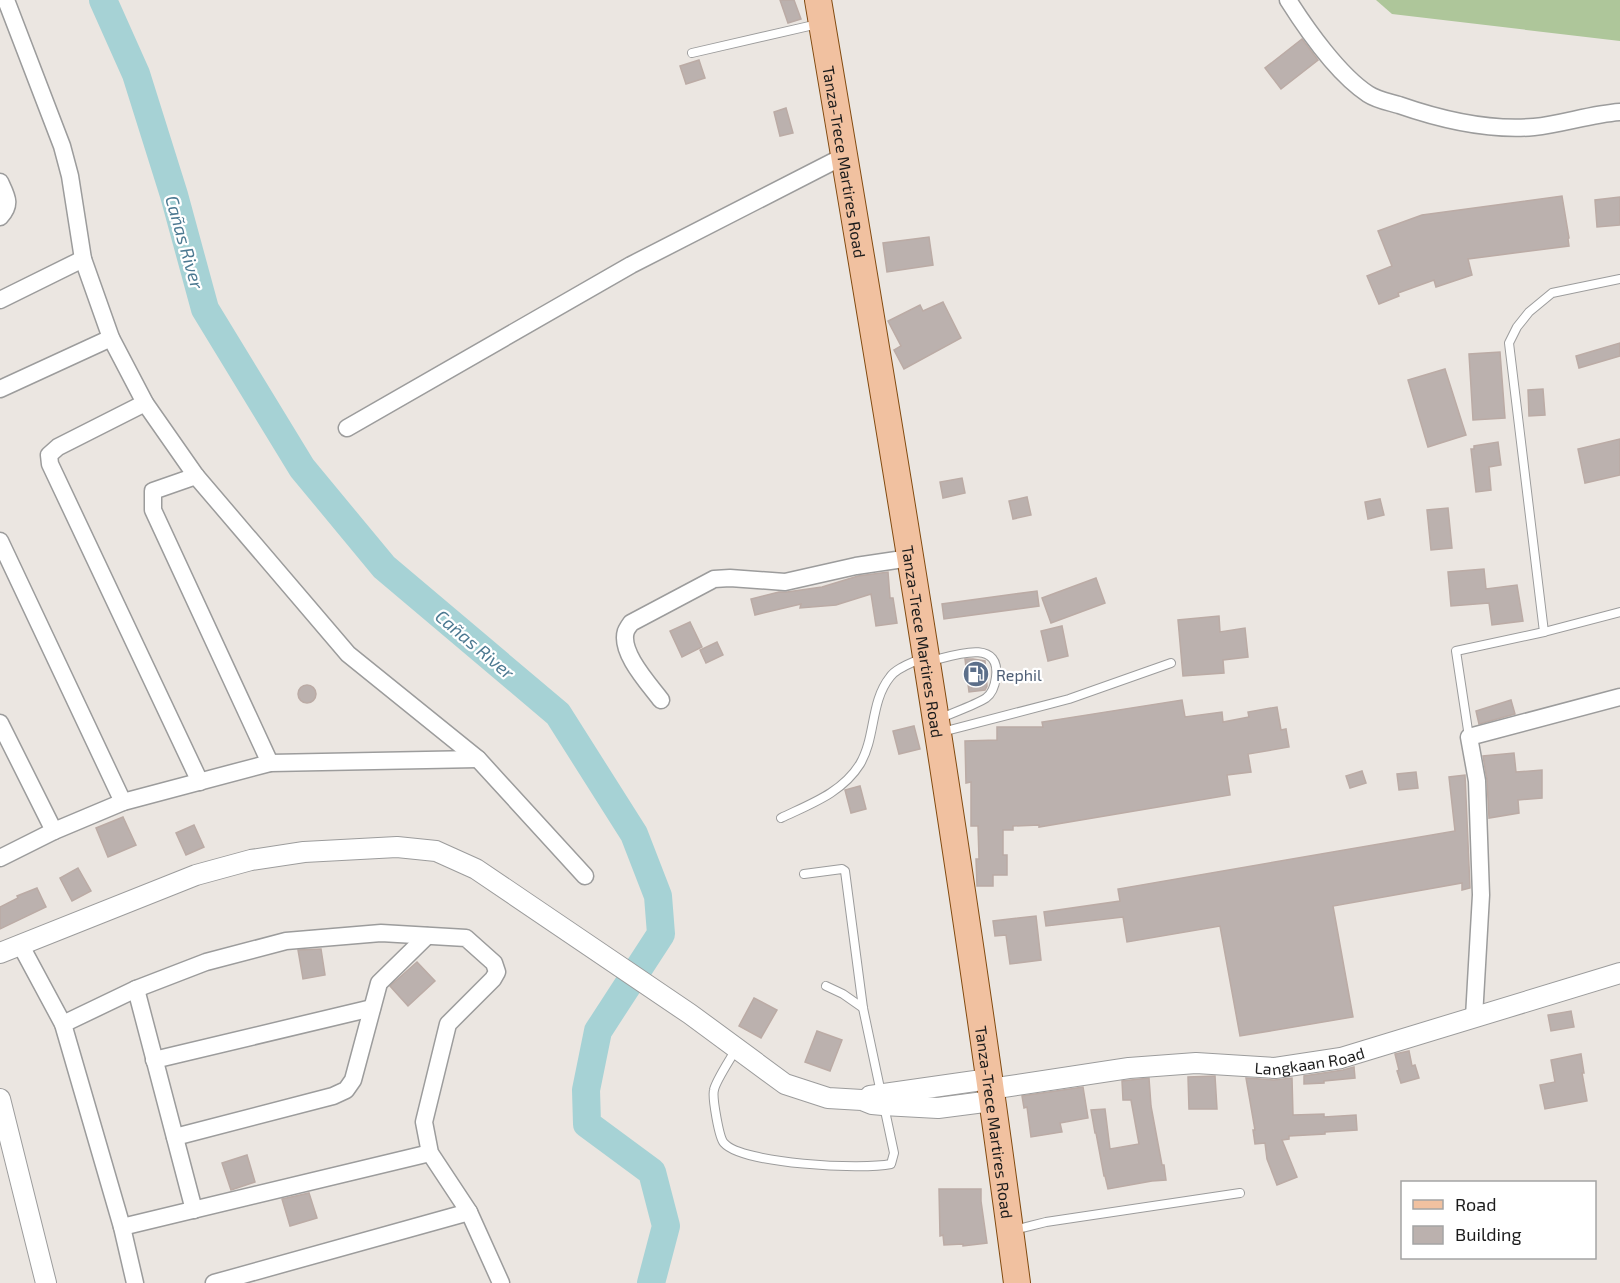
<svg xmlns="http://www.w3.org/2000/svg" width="1620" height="1283" font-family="'Exo 2',sans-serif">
<rect width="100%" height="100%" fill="#ebe6e1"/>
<!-- forest -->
<path fill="#aec69a" d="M1376,0H1620V41L1392,14Z"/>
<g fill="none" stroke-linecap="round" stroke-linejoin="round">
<!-- river -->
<path stroke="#a6d2d5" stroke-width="28" d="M103,0L136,74L174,195L205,309L302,468L384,567L558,714L634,834L658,896L661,934L598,1031L586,1090L587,1124L652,1172L666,1226L651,1283"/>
</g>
<!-- building -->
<g fill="#bbb1ae" stroke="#bbaba5" stroke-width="1.5">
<path d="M780,0H794L801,19L788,23Z"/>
<path d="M1302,39L1318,60L1281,89L1265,68Z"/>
<path d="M699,60L705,78L686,84L680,66Z"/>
<path d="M786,108L793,133L780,136L774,112Z"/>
<path d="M1562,196L1569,238L1568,239L1569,246L1468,259L1472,275L1436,287L1434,280L1398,293L1399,296L1379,304L1367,276L1392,266L1378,231L1422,215Z"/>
<path d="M1620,197V225L1597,227L1595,200Z"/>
<path d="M929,237L933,265L887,272L883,243Z"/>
<path d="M943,302L961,338L904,369L894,350L901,346L888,321L920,305L923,311Z"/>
<path d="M1620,343V356L1579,368L1576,356Z"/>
<path d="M1500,352L1505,418L1473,420L1469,354Z"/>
<path d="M1445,369L1466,435L1428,447L1408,380Z"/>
<path d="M1543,389L1545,415L1529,416L1528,390Z"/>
<path d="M1620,439V475L1585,483L1578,449Z"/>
<path d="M1498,442L1501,465L1489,467L1491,490L1476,492L1471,449H1474V446Z"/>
<path d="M962,478L965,493L943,498L940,482Z"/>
<path d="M1027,497L1031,515L1013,519L1009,501Z"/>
<path d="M1380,499L1384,515L1368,519L1365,502Z"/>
<path d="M1448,508L1452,548L1431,550L1427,510Z"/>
<path d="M1484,569L1486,589L1517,585L1523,621L1492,625L1489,603L1451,606L1448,572Z"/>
<path d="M888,572L890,598H893L897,623L876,626L871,594L836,605L800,608L801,604L755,615L751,599L779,592H787L822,587L858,576Z"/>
<path d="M1096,578L1105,603L1051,623L1042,598Z"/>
<path d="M1037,591L1039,606L944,619L942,604Z"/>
<path d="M1219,616L1220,632L1245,628L1248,657L1223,660L1224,673L1183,676L1178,620Z"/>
<path d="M690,622L702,647L682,657L670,631Z"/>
<path d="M1062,626L1068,656L1048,661L1041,631Z"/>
<path d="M717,642L723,655L706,663L700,650Z"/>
<path d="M965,659H973L985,661L987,686L985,690L969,692Z"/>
<circle cx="307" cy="694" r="9"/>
<path d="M1182,700L1185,717L1222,712L1223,722L1249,717L1248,712L1277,707L1281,730L1286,729L1289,747L1248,754L1251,772L1227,775L1230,795L1039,827V825L1013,826V830H1003V855H1007V875H993V886H977L976,859H979L978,826H971V782L966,783L965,741L997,740V727H1043L1042,722Z"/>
<path d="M1511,700L1515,714L1479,724L1476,711Z"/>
<path d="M914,726L920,749L899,754L893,731Z"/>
<path d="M1514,753L1516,772L1542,770V798L1518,800L1519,813L1489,818L1487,780L1483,756Z"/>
<path d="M1362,771L1366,783L1350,788L1346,776Z"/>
<path d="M1416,772L1418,788L1399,790L1397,774Z"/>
<path d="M1465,775L1470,888L1462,890V883L1333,906L1353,1017L1240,1036L1220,926L1127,942L1123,917L1046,926L1044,912L1120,901L1118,889L1455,831L1449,777Z"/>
<path d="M860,786L866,809L851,813L845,790Z"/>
<path d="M123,817L136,845L108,857L96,828Z"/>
<path d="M194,825L204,847L186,855L176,833Z"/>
<path d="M78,868L91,891L72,901L60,878Z"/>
<path d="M37,888L46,907L0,929V907L18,898L17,896Z"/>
<path d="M1036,916L1041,960L1010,964L1006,935L995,936L993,921Z"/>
<path d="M321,949L325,975L303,979L298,950Z"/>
<path d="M417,962L435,981L408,1006L390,986Z"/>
<path d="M754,998L777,1010L761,1038L739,1026Z"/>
<path d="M1571,1011L1574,1027L1551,1031L1548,1015Z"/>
<path d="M817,1031L842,1040L830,1071L805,1062Z"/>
<path d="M1409,1051L1412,1066L1415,1065L1419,1078L1401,1083L1397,1071L1399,1070L1395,1054Z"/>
<path d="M1581,1054L1584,1073H1582L1587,1101L1545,1109L1540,1085L1555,1082L1551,1060Z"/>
<path d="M1354,1067L1355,1078L1324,1081V1083L1304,1084V1076L1343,1070Z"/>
<path d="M1215,1076L1217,1109H1189L1188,1077Z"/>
<path d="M1149,1078L1151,1106L1162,1165H1164L1166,1180L1152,1181L1108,1189L1105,1176H1104L1096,1133H1095L1091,1110L1105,1109L1110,1149L1139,1144L1131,1100H1123L1122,1081Z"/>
<path d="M1246,1078L1274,1080L1292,1078L1293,1115L1324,1114V1117L1356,1115L1357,1130L1325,1132V1134L1289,1136V1139L1282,1140L1297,1177L1277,1185L1267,1159L1265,1143L1255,1144L1253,1130H1255Z"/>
<path d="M1083,1087L1088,1118L1060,1123L1062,1132L1031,1137L1027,1107L1024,1108L1022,1096Z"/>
<path d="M247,1155L255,1182L231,1190L222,1163Z"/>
<path d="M939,1189H981V1201L987,1243L963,1246V1244L944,1245L943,1235L940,1236Z"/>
<path d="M309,1193L317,1218L290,1226L282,1199Z"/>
</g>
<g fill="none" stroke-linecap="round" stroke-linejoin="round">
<defs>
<g id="service">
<path d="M692,53L818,24"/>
<path d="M1544,632L1620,612"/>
<path d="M931,661C952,656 1001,637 996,677C995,685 993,693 986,698C975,705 952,713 939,719"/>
<path d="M942,732L1069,699L1171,663"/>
<path d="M1469,737L1456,651L1544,632L1509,343L1517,327L1529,312L1552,293L1620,279"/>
<path d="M781,818C810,804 842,793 860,764C876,737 870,702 890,677C896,668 912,663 922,658"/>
<path d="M804,874L842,869L845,871L863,1008L881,1093"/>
<path d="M826,986L843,994L863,1008"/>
<path d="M736,1049C731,1058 715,1082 714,1090C712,1097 719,1138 724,1143C742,1164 862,1170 891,1164L894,1153L884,1106"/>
<path d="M1014,1230L1046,1222L1240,1193"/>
</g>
<g id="minor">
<path d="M6,0L62,146L70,176L83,259L111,338L145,403L196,476L348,654L478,759L585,876"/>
<path d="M1288,0C1307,30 1339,75 1368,94C1377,100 1389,102 1399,105C1442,120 1488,131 1534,127C1563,124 1591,114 1620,112"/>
<path d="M0,182C7,197 12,204 0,217"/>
<path d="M0,300L83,259"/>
<path d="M0,389L111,338"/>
<path d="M145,403L58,447L49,455L50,464L200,782"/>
<path d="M347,428L631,265L844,156"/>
<path d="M196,476L153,491V510L270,763"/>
<path d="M0,541L123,802"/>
<path d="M661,700C649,684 619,652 626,631C626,630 631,623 631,623L714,579L730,578L785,582L856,566L910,558"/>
<path d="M0,723L54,831"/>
<path d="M0,858L54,831L123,802L270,763L478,759"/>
<path d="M20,944L63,1024L122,1227L135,1283"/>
<path d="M136,989L194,1210"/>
<path d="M1474,1017L1481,895L1477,781L1469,737L1620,697"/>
<path d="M63,1024L136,989L206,962L286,941L381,933L466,938L494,963L497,972L493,979L448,1024L424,1122L430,1153L469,1212L501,1283"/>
<path d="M154,1060L372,1008"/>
<path d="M175,1137L333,1096L346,1090L353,1080L379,983L427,936"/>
<path d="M122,1227L430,1153"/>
<path d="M214,1283L469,1212"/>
</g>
<g id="tertiary">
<path d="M0,953L196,875L251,860L304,852L397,847L436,851L476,869L690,1014L785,1084L828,1098L862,1100L872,1104L883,1105L938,1108L992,1101"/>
<path id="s1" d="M990,1089L1129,1068L1196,1063L1275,1068L1341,1058L1620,973"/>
<path d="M870,1096L989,1079"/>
<path d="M0,1099L46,1283"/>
</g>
<g id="primary">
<path id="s2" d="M818,0C890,427 961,854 1017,1283"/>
</g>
</defs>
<!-- service casing -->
<use href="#service" stroke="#9c9c9c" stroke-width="10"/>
<!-- minor casing -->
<use href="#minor" stroke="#9c9c9c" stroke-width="19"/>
<!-- tertiary casing -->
<use href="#tertiary" stroke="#9c9c9c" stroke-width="22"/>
<!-- primary casing -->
<use href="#primary" stroke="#824a0f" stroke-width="28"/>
<!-- service -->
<use href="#service" stroke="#fff" stroke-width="8"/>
<!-- minor -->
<use href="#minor" stroke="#fff" stroke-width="16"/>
<!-- tertiary -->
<use href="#tertiary" stroke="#fff" stroke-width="20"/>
<!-- primary -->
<use href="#primary" stroke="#f1c1a0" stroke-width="26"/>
</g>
<!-- icons -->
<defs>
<symbol id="fuel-disc" viewBox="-11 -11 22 22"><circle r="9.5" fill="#5c6f8a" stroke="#fff"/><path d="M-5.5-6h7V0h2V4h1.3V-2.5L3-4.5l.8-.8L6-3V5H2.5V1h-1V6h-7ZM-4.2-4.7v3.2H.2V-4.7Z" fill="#fff"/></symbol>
</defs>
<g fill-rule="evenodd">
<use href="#fuel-disc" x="961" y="659" width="30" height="30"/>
</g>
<g text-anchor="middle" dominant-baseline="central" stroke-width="4.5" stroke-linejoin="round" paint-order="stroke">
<!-- street labels -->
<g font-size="16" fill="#1b1b1b" stroke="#fff">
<text stroke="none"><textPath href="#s2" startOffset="164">Tanza-Trece Martires Road</textPath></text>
<text stroke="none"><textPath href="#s2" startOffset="650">Tanza-Trece Martires Road</textPath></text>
<text stroke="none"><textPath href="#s1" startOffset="322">Langkaan Road</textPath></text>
<text stroke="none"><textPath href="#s2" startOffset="1136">Tanza-Trece Martires Road</textPath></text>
</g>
<!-- service labels -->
<g font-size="16" fill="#4e5e75" stroke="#fff" text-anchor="start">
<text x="996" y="674">Rephil</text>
</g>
<!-- water labels -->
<g font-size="18" font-style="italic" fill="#4c7991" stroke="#fff">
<text transform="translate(185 242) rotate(74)">Cañas River</text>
<text transform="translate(475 644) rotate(40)">Cañas River</text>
</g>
</g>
<!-- legend -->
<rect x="1401" y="1181" width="195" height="78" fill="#ffffff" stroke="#a4a4a4" stroke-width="1.5"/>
<rect x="1413" y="1200" width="30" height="9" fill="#f1c1a0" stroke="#a4a4a4" stroke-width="1.5"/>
<text x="1455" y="1211" font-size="18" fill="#1b1b1b">Road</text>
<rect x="1413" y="1226" width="30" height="18" fill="#bbb1ae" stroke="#a4a4a4" stroke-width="1.5"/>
<text x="1455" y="1241" font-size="18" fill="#1b1b1b">Building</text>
</svg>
